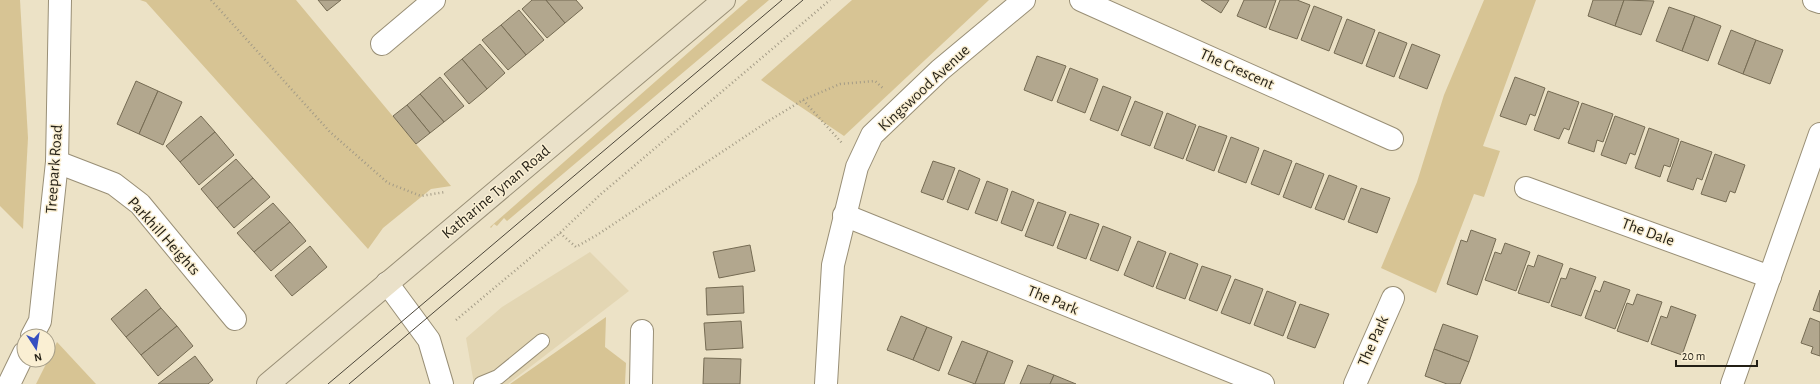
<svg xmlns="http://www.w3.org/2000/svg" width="1820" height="384" font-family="'Alegreya Sans',sans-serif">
<rect width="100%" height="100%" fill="#ece2c6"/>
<!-- built -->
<path fill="#e3d6b3" d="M590,252L629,291L508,384H474L466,338L502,307Z"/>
<!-- green -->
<g fill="#d7c494">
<path d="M0,0H20L28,138L23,229L0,206Z"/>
<path d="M140,0H296L451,186L431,189L383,228L368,249L146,2Z"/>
<path d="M748,0H769L507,221L504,218L497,226L494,224L491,228L490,227Z"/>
<path d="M852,0H989L844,136L761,80Z"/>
<path d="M1484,0H1536L1483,146L1500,151L1484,197L1474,194L1436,293L1381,268L1417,182L1444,95Z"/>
<path d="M606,317L605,347L626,363L625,384H510Z"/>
<path d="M57,342L96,384H36Z"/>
</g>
<!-- building -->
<g fill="#b2a78e" stroke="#756b53">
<path d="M318,0H341L327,11Z"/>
<path d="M532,0H546L565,23L547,38L522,9Z"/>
<path d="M546,0H576L583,8L565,23Z"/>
<path d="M1201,0H1229L1221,13Z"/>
<path d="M1244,0H1276L1266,28L1237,16Z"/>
<path d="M1280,0H1297L1310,5L1297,39L1269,29Z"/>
<path d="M1593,0H1624L1615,26L1588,16Z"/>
<path d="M1624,0L1654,1L1641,35L1615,26Z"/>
<path d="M1314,6L1342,17L1329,51L1301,40Z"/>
<path d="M1669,7L1695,16L1682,51L1656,41Z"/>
<path d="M519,10L544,40L526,55L501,25Z"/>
<path d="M1695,16L1721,26L1708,61L1682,51Z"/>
<path d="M1347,19L1375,30L1362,64L1334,53Z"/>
<path d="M501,25L526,55L508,70L482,40Z"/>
<path d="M1731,30L1756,40L1743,74L1718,64Z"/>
<path d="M1379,32L1407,43L1394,77L1366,66Z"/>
<path d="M1756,40L1783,50L1770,84L1743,74Z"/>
<path d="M480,44L505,73L487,89L462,59Z"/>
<path d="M1412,44L1440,55L1427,89L1399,78Z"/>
<path d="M1037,56L1066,66L1052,101L1024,90Z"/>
<path d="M462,59L487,89L469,104L444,74Z"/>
<path d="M1070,68L1098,79L1085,113L1057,102Z"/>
<path d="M440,77L464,106L444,122L420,94Z"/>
<path d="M1515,77L1545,88L1535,116L1530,114L1526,125L1500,116Z"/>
<path d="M136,81L158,91L139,134L117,124Z"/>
<path d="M1103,86L1131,97L1118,131L1090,120Z"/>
<path d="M158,91L182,102L163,145L139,134Z"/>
<path d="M1548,91L1579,102L1569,130L1564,128L1559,139L1534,130Z"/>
<path d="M420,94L444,122L430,133L407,105Z"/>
<path d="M1135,101L1163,112L1150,146L1121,135Z"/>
<path d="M1582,103L1613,114L1603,142L1597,140L1594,152L1568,143Z"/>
<path d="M407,105L430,133L416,144L393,116Z"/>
<path d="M1167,113L1196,125L1183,159L1154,148Z"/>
<path d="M201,116L215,132L180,162L166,146Z"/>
<path d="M1615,116L1645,127L1635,155L1630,153L1626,164L1601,155Z"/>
<path d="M1199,126L1227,136L1214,171L1186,160Z"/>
<path d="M1649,128L1679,139L1670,167L1664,165L1660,177L1635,168Z"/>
<path d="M215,132L234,155L199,185L180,162Z"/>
<path d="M1231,137L1259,148L1246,183L1218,172Z"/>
<path d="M1681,141L1712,152L1702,180L1697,178L1693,190L1667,181Z"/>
<path d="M1264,150L1292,161L1279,195L1251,184Z"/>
<path d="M1715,154L1745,165L1735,193L1730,191L1726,202L1701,194Z"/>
<path d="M236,159L253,178L217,208L201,189Z"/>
<path d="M933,161L955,168L943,200L921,192Z"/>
<path d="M1296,163L1324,174L1311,208L1283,197Z"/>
<path d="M959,170L980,179L968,210L947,202Z"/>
<path d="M1329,175L1357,186L1344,220L1315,209Z"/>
<path d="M253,178L270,197L234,228L217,208Z"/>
<path d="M987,181L1008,189L997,221L975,213Z"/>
<path d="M1361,188L1390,198L1377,233L1348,222Z"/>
<path d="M1012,191L1034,200L1022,231L1001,223Z"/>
<path d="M1038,202L1066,212L1053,246L1025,236Z"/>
<path d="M273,203L290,222L254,252L237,233Z"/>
<path d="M1070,214L1099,224L1086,259L1057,248Z"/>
<path d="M290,222L306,241L271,271L254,252Z"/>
<path d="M1103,226L1131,237L1118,271L1090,260Z"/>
<path d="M1471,230L1496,239L1477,295L1447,284L1461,240L1467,242Z"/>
<path d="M1138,241L1166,252L1153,287L1124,275Z"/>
<path d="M1505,243L1530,252L1516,291L1485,280L1495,252L1501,254Z"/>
<path d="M750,245L755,271L719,278L713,252Z"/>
<path d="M310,246L327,267L292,296L275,276Z"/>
<path d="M1170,253L1198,264L1185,299L1156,288Z"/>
<path d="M1538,255L1563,264L1549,303L1518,293L1528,265L1534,267Z"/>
<path d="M1202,266L1231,276L1217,311L1189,300Z"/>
<path d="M1570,268L1596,277L1581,316L1551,306L1561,278L1566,279Z"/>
<path d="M1235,279L1263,289L1250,324L1221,313Z"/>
<path d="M1604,281L1630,290L1615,329L1585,318L1595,290L1600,292Z"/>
<path d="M743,286L744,313L707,315L706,288Z"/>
<path d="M146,289L161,308L126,337L111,319Z"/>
<path d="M1820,290V312L1813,310Z"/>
<path d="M1267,291L1296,302L1283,336L1254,325Z"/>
<path d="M1637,294L1662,302L1648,342L1617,331L1627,303L1633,305Z"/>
<path d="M1300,304L1329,314L1315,348L1287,338Z"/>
<path d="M1671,306L1696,315L1682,355L1651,344L1661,316L1667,318Z"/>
<path d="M161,308L177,326L141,355L126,337Z"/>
<path d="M901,316L927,327L913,360L887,350Z"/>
<path d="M1810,318L1820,322V356L1811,353L1813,347L1801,343Z"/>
<path d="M741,321L743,348L706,350L704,323Z"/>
<path d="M1443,324L1478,336L1469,362L1434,349Z"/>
<path d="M177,326L193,346L158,376L141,355Z"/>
<path d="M927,327L952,337L939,371L913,360Z"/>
<path d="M962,341L988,351L975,384L948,374Z"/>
<path d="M1434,349L1469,362L1460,384H1447L1425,376Z"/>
<path d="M988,351L1013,361L1004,384H975Z"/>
<path d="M195,356L213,380L208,384H158Z"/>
<path d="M704,358L741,359L740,384H703Z"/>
<path d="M1028,365L1054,375L1050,384H1020Z"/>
<path d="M1054,375L1076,384H1050Z"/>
</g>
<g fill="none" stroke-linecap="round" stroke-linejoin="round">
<defs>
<path id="service" d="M481,384L498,377L542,341"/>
<g id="minor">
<path d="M1081,0L1392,139"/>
<path d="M1814,0L1820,2"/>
<path d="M382,44L434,0"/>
<path d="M57,162L114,184L140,204L235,319"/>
<path d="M1526,188L1770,277"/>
<path d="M844,215L1263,384"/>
<path d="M641,384L642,331"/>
<path d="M826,384L833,265L857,167L872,135L940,70L1024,0"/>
<path d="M1355,384L1393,298"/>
<path d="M1732,384L1820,134"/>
</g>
<g id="tertiary">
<path d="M387,283L429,340L442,384"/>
<path d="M32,336L40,321L57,162L60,0"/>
<path d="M9,384L24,353"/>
</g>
<path id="secondary" d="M268,384L724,0"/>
</defs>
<!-- service casing -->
<use href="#service" stroke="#998f76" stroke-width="16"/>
<!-- minor casing -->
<use href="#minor" stroke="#998f76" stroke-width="24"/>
<!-- tertiary casing -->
<use href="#tertiary" stroke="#998f76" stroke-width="24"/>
<!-- secondary casing -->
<use href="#secondary" stroke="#998f76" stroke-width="24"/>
<!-- path -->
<g stroke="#a39b86" stroke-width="2.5" stroke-dasharray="1 3" stroke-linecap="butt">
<path d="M211,0L330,132L388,183L421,196L445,192"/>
<path d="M803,100L842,143"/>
<path d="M560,233L576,247L597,235L770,120L803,100L840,84L875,81L884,89"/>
<path d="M456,320L560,233L601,194L830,0"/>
</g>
<!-- service -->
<use href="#service" stroke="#fff" stroke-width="14"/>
<!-- minor -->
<use href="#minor" stroke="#fff" stroke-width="22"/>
<!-- tertiary -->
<use href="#tertiary" stroke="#fff" stroke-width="22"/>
<!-- secondary -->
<use href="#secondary" stroke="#eae1c9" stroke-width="22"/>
<!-- tram -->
<g stroke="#4c4639" stroke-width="1">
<path d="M328,384L782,0"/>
<path d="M349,384L803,0"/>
</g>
</g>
<g text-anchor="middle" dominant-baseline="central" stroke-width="3" stroke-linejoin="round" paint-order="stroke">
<!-- street labels -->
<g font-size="16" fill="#231f15" stroke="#faefd3">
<text transform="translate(1237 69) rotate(24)">The Crescent</text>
<text transform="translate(924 88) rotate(-43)">Kingswood Avenue</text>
<text transform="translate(54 169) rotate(-86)">Treepark Road</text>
<text transform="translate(496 192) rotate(-40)">Katharine Tynan Road</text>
<text transform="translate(1648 232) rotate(20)">The Dale</text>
<text transform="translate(164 236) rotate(48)">Parkhill Heights</text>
<text transform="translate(1053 300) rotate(22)">The Park</text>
<text transform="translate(1373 341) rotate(-66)">The Park</text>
</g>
</g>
<!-- north arrow -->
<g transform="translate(36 348) rotate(168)"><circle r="19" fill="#faefd3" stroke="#a49c87"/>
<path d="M0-3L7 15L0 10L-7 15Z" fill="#364fc1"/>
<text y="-6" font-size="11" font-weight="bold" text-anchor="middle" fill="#231f15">N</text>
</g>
<!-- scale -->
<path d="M1676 360v6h81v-6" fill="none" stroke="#231f15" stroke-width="2"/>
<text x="1682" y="360" font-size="12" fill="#231f15" stroke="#faefd3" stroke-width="3" paint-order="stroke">20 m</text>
</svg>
